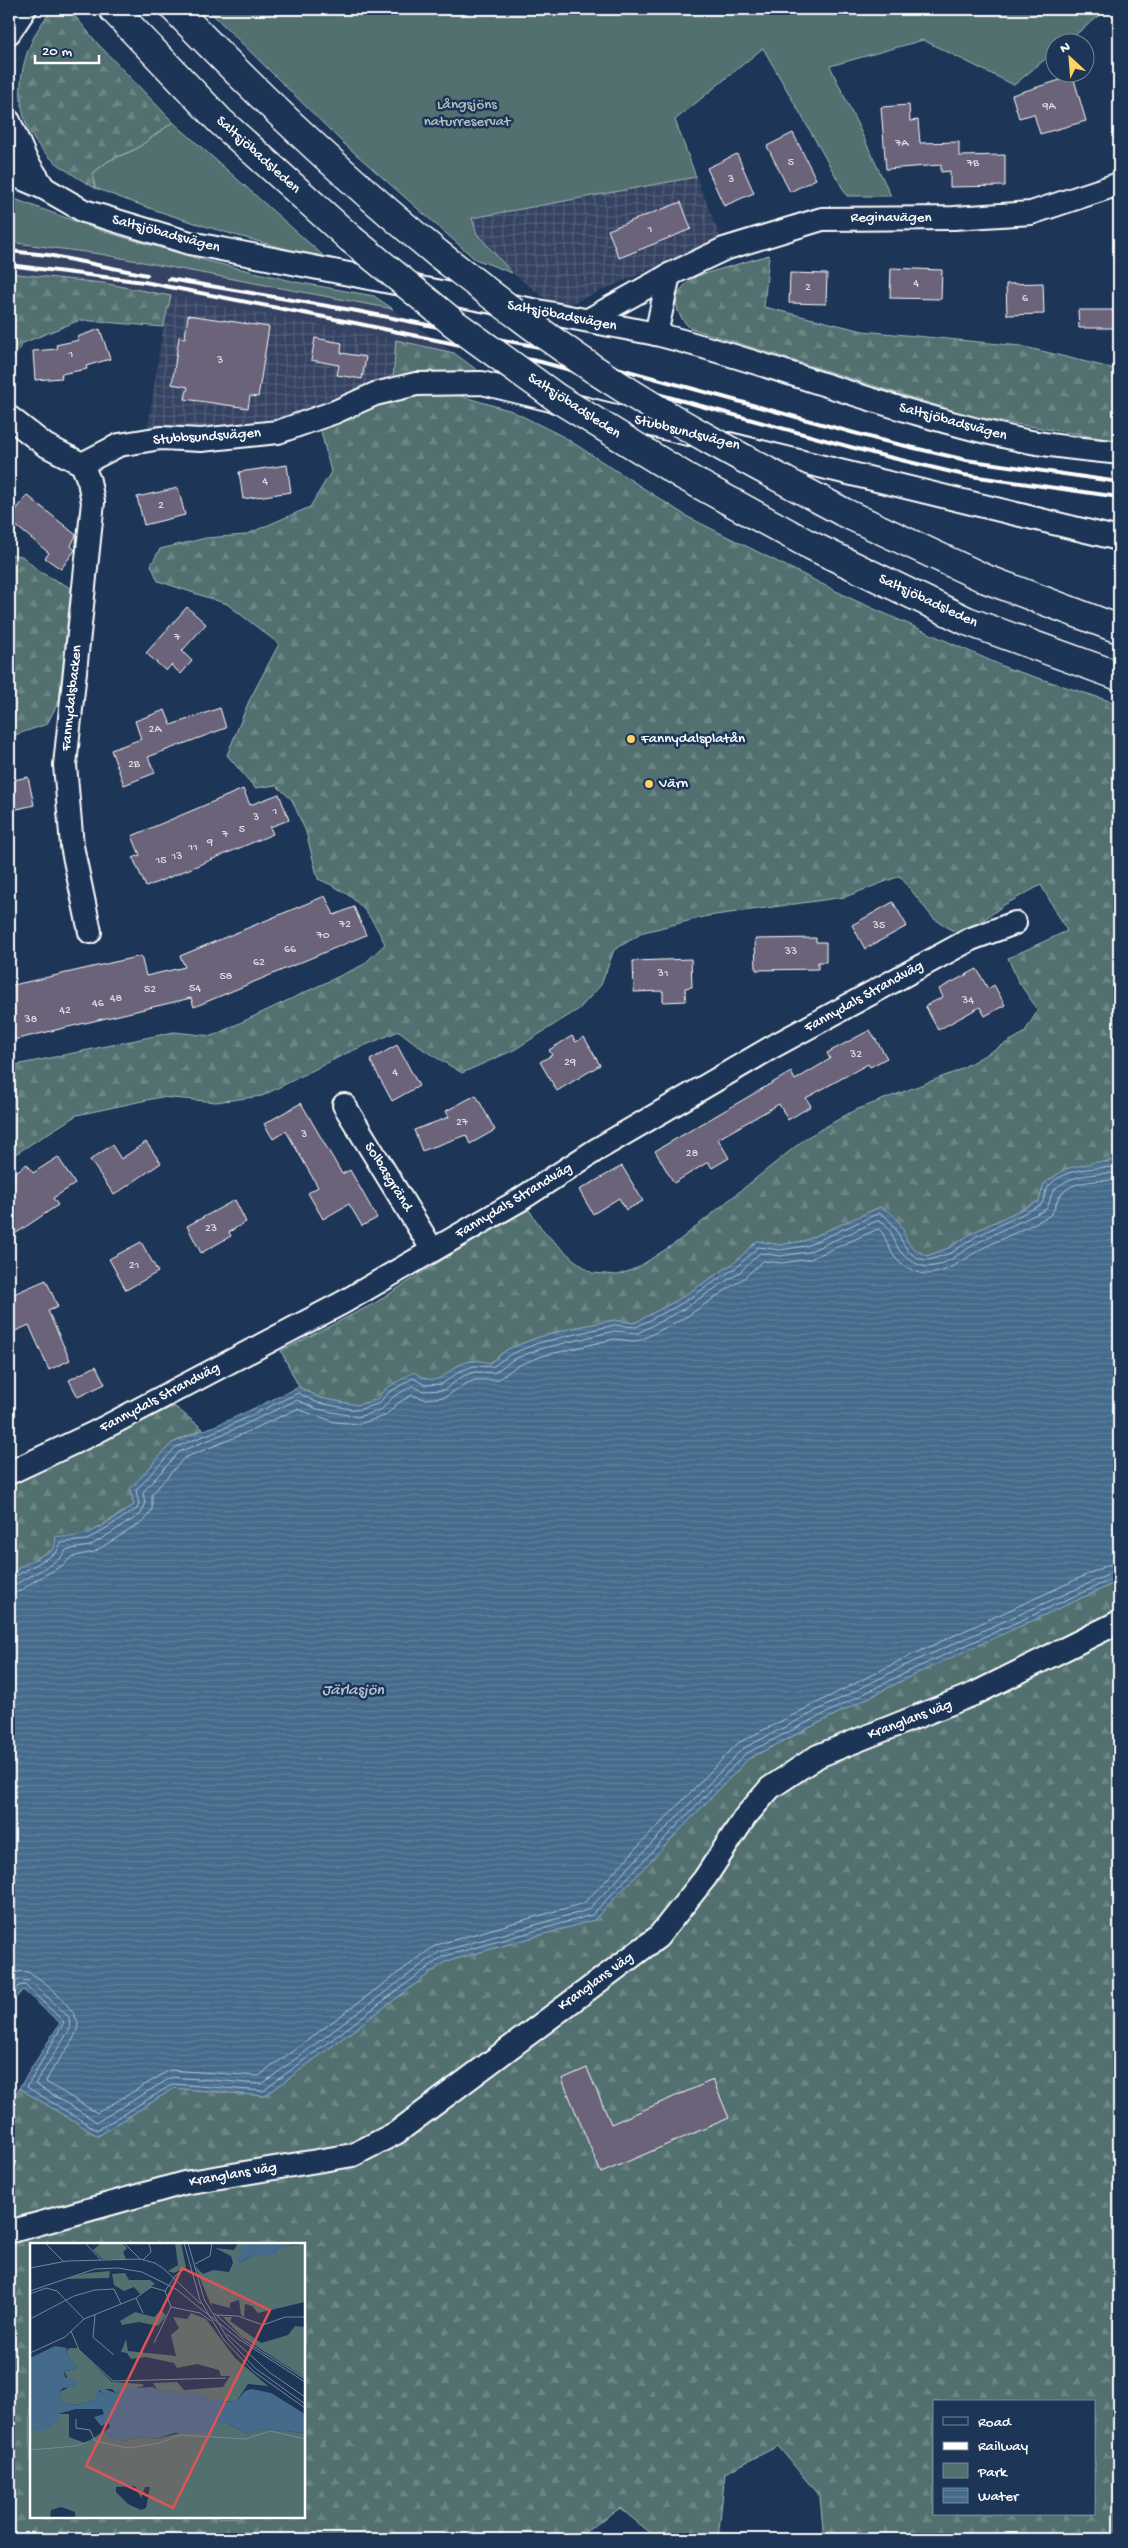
<svg xmlns="http://www.w3.org/2000/svg" width="1128" height="2548" font-family="'Gochi Hand',sans-serif">
<defs>
<pattern id="industrial-grid" width="8" height="8" patternUnits="userSpaceOnUse" patternTransform="scale(1.25)"><rect width="8" height="8" fill="#344362"/><path d="M0 4h8M4 0v8" fill="none" stroke="#525f7a"/></pattern>
<pattern id="forest-firs" width="22" height="20" patternUnits="userSpaceOnUse" patternTransform="scale(1.25)"><rect width="22" height="20" fill="#52706f"/><path d="M5 1l3.5 6h-7zM16 11l3.5 6h-7z" fill="#6c8585"/></pattern>
<pattern id="water-rules" width="6" height="5" patternUnits="userSpaceOnUse" patternTransform="scale(1.25)"><rect width="6" height="5" fill="#446b8c"/><path d="M0 2.5h6" fill="none" stroke="#60819d"/></pattern>
</defs>
<rect width="100%" height="100%" fill="#1d3557"/>
<filter id="ink" filterUnits="userSpaceOnUse"><feTurbulence type="fractalNoise" baseFrequency=".02" numOctaves="2"/><feDisplacementMap in="SourceGraphic" scale="10" xChannelSelector="R" yChannelSelector="G"/><feConvolveMatrix kernelMatrix="1 2 1 2 8 2 1 2 1" color-interpolation-filters="sRGB"/></filter>
<g filter="url(#ink)">
<!-- built -->
<path fill="#344362" d="M9,242L100,254L393,309L454,353L103,283L9,273Z"/>
<!-- industrial -->
<g fill="url(#industrial-grid)">
<path d="M696,177L721,239L559,309L512,273L476,234L472,218Z"/>
<path d="M171,296L396,340L393,379L275,419L209,427H148L163,327Z"/>
</g>
<!-- green -->
<g fill="#52706f" stroke="#a8b8b7">
<path d="M207,9H1108L1066,42H1056L1055,51L1014,85L923,40L830,66L891,196H847L763,48L675,120L696,177L472,218L477,234L512,273L475,259L341,141Z"/>
<path d="M173,122L327,259C248,240 171,218 95,188L92,174L108,161L136,149Z"/>
<path d="M9,197L102,231L195,258L296,282L374,296L393,309L100,254L9,242Z"/>
</g>
<!-- forest -->
<g fill="url(#forest-firs)" stroke="#a8b8b7" fill-rule="evenodd">
<path d="M53,9H69L98,44L173,122L136,149L108,161L92,174L95,188C73,175 50,162 35,141C8,100 22,43 53,9Z"/>
<path d="M769,255L764,307L863,331L1021,346L1119,370V441L974,417L690,328C670,308 672,291 697,276Z"/>
<path d="M9,273L103,283L171,296L163,327L80,320L23,343L9,365Z"/>
<path d="M396,340L454,353L481,373L393,379Z"/>
<path d="M444,391L512,411L564,437L688,517L852,599L1007,668L1119,704V1159L1065,1169L1044,1184L1039,1201L972,1233L949,1248L927,1256L912,1248L905,1239L901,1225L880,1207L804,1241L780,1245L757,1241L734,1263L676,1301L634,1323L614,1320L573,1328L536,1338L508,1349L490,1363L473,1360L457,1366L441,1379L385,1389L376,1400L357,1405L320,1398L299,1387L281,1351L375,1303L500,1223L529,1210L544,1232L573,1259L592,1273L618,1275L637,1268L677,1242L806,1138L853,1111L955,1072L1024,1033L1038,1010L1018,981L1008,958L1067,931L1041,885L1004,905L974,927L957,933L933,918L900,876L845,897L708,916L644,932L614,950L601,985L579,1009L514,1050L462,1073L424,1050L399,1031L347,1053L262,1096L216,1102L161,1097L77,1115L9,1158V1069L16,1065L174,1032L212,1036L363,965L385,944C369,910 353,893 318,879L306,832L292,800L276,785L255,788L227,755L249,701L279,644L227,604L158,581L151,565L160,549L206,538L245,535L310,507L331,472L319,423L383,395Z"/>
<path d="M9,554L22,556L40,572L71,588L59,701L47,724L9,737Z"/>
<path d="M174,1406L203,1429L172,1443L130,1489L134,1505L85,1536L67,1538L54,1549L20,1567L9,1577V1486Z"/>
<path d="M1119,1581V2539H824L820,2497L778,2446L725,2473L718,2539H658L620,2508L575,2539H9V2105L19,2088L98,2136L174,2088L265,2096L445,1962L594,1920L748,1759L925,1669ZM31,2244H304V2517H31ZM934,2402H1094V2514H934Z"/>
</g>
<!-- water -->
<path fill="url(#water-rules)" stroke="#8fa6ba" d="M1095,1162H1119V1581L911,1676L748,1759L594,1920L445,1962L265,2096L174,2088L98,2136L19,2088L60,2023L23,1990L9,2005V1577L20,1567L54,1549L56,1536C86,1542 110,1521 134,1505L130,1489L172,1443L229,1420L299,1387L320,1398L357,1405L376,1400L385,1389L414,1372C445,1394 446,1362 474,1361C479,1360 485,1362 490,1363L508,1349L536,1338L573,1328L614,1320L634,1323L676,1301L734,1263L757,1241L780,1245L804,1241L880,1207C885,1210 891,1212 894,1216C911,1233 896,1241 927,1256L949,1248L972,1233L1039,1201L1044,1184L1065,1169Z"/>
<g fill="none" stroke-linecap="round" stroke-linejoin="round">
<!-- shore -->
<g stroke="#b4c4d1" stroke-width="1">
<path d="M9,1580L56,1553L61,1543L87,1540L137,1509L139,1504L136,1490L176,1447L231,1425L298,1393L318,1403L357,1410L378,1404L388,1393L413,1378L425,1385L442,1384L460,1371L474,1366L492,1367L511,1354L538,1343L614,1325L636,1327L679,1305L737,1267L758,1247L780,1250L806,1246L879,1213C904,1223 897,1259 929,1260L951,1253L975,1237L1041,1205C1045,1200 1044,1192 1048,1187C1064,1167 1097,1168 1119,1167"/>
<path d="M9,1587C14,1586 52,1564 59,1559C62,1557 64,1553 66,1550L90,1546L141,1514L145,1505L143,1492L179,1452L233,1430L297,1400L317,1409L358,1417L381,1410L393,1397L412,1386L424,1391L444,1390L463,1376L475,1372L494,1373L514,1359L540,1349L614,1331L638,1333L682,1310L740,1272L760,1253L780,1256L808,1252L879,1220C895,1226 892,1249 907,1258C912,1262 922,1267 928,1267C947,1266 963,1250 979,1242C1000,1230 1023,1221 1045,1210C1051,1204 1049,1195 1055,1189C1073,1173 1097,1174 1119,1173"/>
<path d="M9,1594L21,1591L31,1583L65,1564L71,1557L94,1552L144,1521L152,1510V1494L184,1458L236,1437L297,1409L335,1422L359,1424L385,1416L398,1403L412,1395L425,1399L445,1397L467,1383L475,1380H497L517,1366L542,1356L614,1339L633,1341L641,1340L686,1317L744,1278L763,1261L782,1263L810,1259L878,1229C887,1233 888,1256 903,1265C910,1269 920,1275 928,1274C949,1273 966,1257 983,1248C1005,1237 1027,1228 1049,1216C1056,1210 1055,1203 1060,1196C1071,1179 1102,1181 1119,1180"/>
<path d="M9,1977C14,1973 20,1970 27,1972C39,1974 79,2012 78,2025C76,2043 52,2065 46,2082L97,2113L170,2070L259,2076L436,1945L584,1903L738,1743L903,1659L1110,1564L1119,1563"/>
<path d="M9,1988L18,1980L30,1981L69,2017L70,2029L35,2084L97,2122L172,2077L262,2084L439,1952L588,1910L742,1749L906,1665L1119,1570"/>
<path d="M9,1997L19,1986L25,1985L64,2022L27,2087L97,2130L173,2084L263,2091L442,1957L592,1915L745,1754L909,1671L1119,1576"/>
</g>
</g>
<!-- building -->
<g fill="#6a647a" stroke="#fff">
<path d="M1073,76L1086,121L1040,134L1034,114L1019,118L1012,95Z"/>
<path d="M909,105L910,121L918,120L920,143L959,142V156L1005,155V186L950,187V171L941,172V165L886,169L881,107Z"/>
<path d="M793,133L816,179L790,192L767,146Z"/>
<path d="M737,154L754,193L724,206L707,168Z"/>
<path d="M681,202L691,229L619,258L608,230Z"/>
<path d="M891,268L942,270L941,299L890,298Z"/>
<path d="M790,273L827,274L826,304L789,303Z"/>
<path d="M1043,283L1044,314L1007,315L1006,284Z"/>
<path d="M1078,310H1113L1114,328H1079Z"/>
<path d="M188,315L269,327L258,397L250,396L248,408L185,399L188,387L172,384L179,337L185,338Z"/>
<path d="M100,329L110,359L86,366L87,369L61,374L62,378L35,380L33,351L57,349L56,345L79,340L77,337Z"/>
<path d="M315,338L342,343L341,353L366,357L362,379L337,375L339,365L311,360Z"/>
<path d="M287,465L291,492L243,499L239,472Z"/>
<path d="M178,488L185,515L144,525L137,497Z"/>
<path d="M27,495L76,535L71,546L75,550L61,569L45,558L49,553L9,520Z"/>
<path d="M187,607L206,624L182,651L192,661L181,674L171,665L166,671L146,653Z"/>
<path d="M220,708L226,728L148,757L155,773L124,785L111,750L141,739L135,721L165,710L171,725Z"/>
<path d="M28,777L34,805L9,811V781Z"/>
<path d="M243,789L250,805L279,794L289,820L270,827L273,834L146,887L133,858L140,855L132,836Z"/>
<path d="M325,896L334,915L354,907L366,935L194,1007L191,998L9,1041V986L141,956L146,976L185,967L180,956Z"/>
<path d="M893,902L907,926L865,949L852,925Z"/>
<path d="M816,938V942H826V962H818V969L756,970L755,939Z"/>
<path d="M691,959L692,987L685,988L686,1001L663,1002V991L634,992L633,961Z"/>
<path d="M977,969L988,989L994,985L1005,1005L985,1016L980,1007L938,1030L925,1006L943,997L939,989Z"/>
<path d="M870,1030L887,1058L870,1067L868,1064L806,1098L811,1106L788,1120L779,1104L718,1139L729,1158L712,1168L708,1162L674,1183L655,1151L791,1072L795,1080L830,1059L827,1053Z"/>
<path d="M572,1036L576,1042L584,1037L600,1065L557,1091L540,1062L552,1055L549,1050Z"/>
<path d="M397,1045L419,1086L392,1101L370,1060Z"/>
<path d="M476,1095L495,1130L470,1144L466,1135L422,1151L414,1130L449,1117L446,1111Z"/>
<path d="M301,1103L342,1174L350,1170L377,1218L362,1226L349,1204L323,1219L308,1193L318,1187L286,1131L273,1139L264,1124Z"/>
<path d="M146,1142L161,1163L114,1195L90,1160L112,1145L121,1159Z"/>
<path d="M58,1157L75,1184L53,1198L58,1205L9,1238V1177L27,1164L33,1173Z"/>
<path d="M622,1166L643,1201L626,1210L619,1198L593,1214L579,1190Z"/>
<path d="M235,1200L246,1222L229,1232L231,1236L201,1253L187,1226Z"/>
<path d="M141,1242L158,1272L126,1290L109,1259Z"/>
<path d="M46,1280L58,1307L48,1311L70,1360L49,1370L29,1325L9,1334V1296Z"/>
<path d="M96,1366L105,1384L78,1397L69,1380Z"/>
<path d="M587,2068L611,2124L713,2080L729,2118L601,2173L562,2079Z"/>
</g>
<g fill="none" stroke-linecap="round" stroke-linejoin="round">
<defs>
<g id="minor">
<path d="M9,33L25,9"/>
<path d="M9,121L26,160L44,188"/>
<path d="M9,173L44,188L84,211L190,243L656,334C779,365 897,414 1021,440C1053,447 1087,449 1119,453"/>
<path d="M588,320L669,275L724,249L822,219L954,218L1031,213L1119,184"/>
<path d="M656,334L669,275"/>
<path d="M9,417L45,445L82,464"/>
<path d="M729,444L1119,539"/>
<path d="M82,464L119,445L161,438L201,440L278,432L335,412L375,394L416,384L482,383L688,434"/>
<path d="M82,464L89,481L93,502L65,765L72,846L90,932"/>
<path d="M344,1105L432,1249"/>
<path d="M9,1473L94,1433L342,1303L518,1201L596,1150L774,1046L971,939L1015,923"/>
<path d="M9,2232L184,2183L353,2155L396,2133L658,1937L705,1878L745,1817L770,1788L818,1756L974,1694L1119,1622"/>
</g>
<g id="highway">
<path d="M113,9L220,121L351,239"/>
<path d="M175,9C258,95 344,177 437,253"/>
<path d="M684,476L806,543L967,621L1119,676"/>
<path d="M843,512L986,579L1119,629"/>
</g>
</defs>
<!-- minor casing -->
<use href="#minor" stroke="#fff" stroke-width="26"/>
<!-- highway casing -->
<use href="#highway" stroke="#fff" stroke-width="31"/>
<!-- minor -->
<use href="#minor" stroke="#1d3557" stroke-width="22"/>
<!-- highway -->
<use href="#highway" stroke="#1d3557" stroke-width="28"/>
<!-- rail -->
<g stroke="#fff" stroke-width="4">
<path d="M9,251L48,255L147,275"/>
<path d="M9,265L144,282L355,323L541,362L876,454L964,475L1119,497"/>
<path d="M169,279L357,311L544,348L880,440L966,460L1119,482"/>
</g>
<defs>
<g id="highway-bridge">
<path d="M351,239L455,324L557,398L684,476"/>
<path d="M437,253C494,297 551,342 612,381C686,429 765,470 843,512"/>
</g>
</defs>
<!-- highway-bridge casing -->
<use href="#highway-bridge" stroke="#fff" stroke-width="31" stroke-linecap="butt"/>
<!-- highway-bridge -->
<use href="#highway-bridge" stroke="#1d3557" stroke-width="28"/>
</g>
</g>
<!-- markers -->
<g fill="#ffd166" stroke="#1d3557" stroke-width="2">
<circle cx="631" cy="739" r="5"/>
<circle cx="649" cy="784" r="5"/>
</g>
<g text-anchor="middle" dominant-baseline="central" stroke-width="5" stroke-linejoin="round" paint-order="stroke">
<!-- number labels -->
<g font-size="12" fill="#dad8de">
<text x="1049" y="107">9A</text>
<text x="902" y="144">7A</text>
<text x="791" y="163">5</text>
<text x="973" y="164">7B</text>
<text x="731" y="180">3</text>
<text x="650" y="230">1</text>
<text x="916" y="284">4</text>
<text x="808" y="288">2</text>
<text x="1025" y="299">6</text>
<text x="71" y="355">1</text>
<text x="220" y="361">3</text>
<text x="265" y="482">4</text>
<text x="161" y="506">2</text>
<text x="177" y="638">7</text>
<text x="155" y="730">2A</text>
<text x="134" y="765">2B</text>
<text x="275" y="812">1</text>
<text x="256" y="818">3</text>
<text x="242" y="830">5</text>
<text x="225" y="835">7</text>
<text x="210" y="843">9</text>
<text x="193" y="848">11</text>
<text x="177" y="857">13</text>
<text x="161" y="861">15</text>
<text x="345" y="925">72</text>
<text x="879" y="926">35</text>
<text x="323" y="936">70</text>
<text x="290" y="950">66</text>
<text x="791" y="952">33</text>
<text x="259" y="963">62</text>
<text x="663" y="974">31</text>
<text x="226" y="977">58</text>
<text x="195" y="989">54</text>
<text x="150" y="990">52</text>
<text x="116" y="999">48</text>
<text x="968" y="1001">34</text>
<text x="98" y="1004">46</text>
<text x="65" y="1011">42</text>
<text x="31" y="1020">38</text>
<text x="856" y="1055">32</text>
<text x="570" y="1063">29</text>
<text x="395" y="1073">4</text>
<text x="462" y="1123">27</text>
<text x="304" y="1135">3</text>
<text x="692" y="1154">28</text>
<text x="211" y="1229">23</text>
<text x="134" y="1266">21</text>
</g>
<!-- park labels -->
<g font-size="15" fill="#b1bfbe" stroke="#1d3557">
<text x="467" y="105">Långsjöns<tspan x="467" dy="17">naturreservat</tspan></text>
</g>
<!-- street labels -->
<g font-size="15" fill="#fff" stroke="#1d3557">
<text transform="translate(258 155) rotate(42)">Saltsjöbadsleden</text>
<text x="891" y="218">Reginavägen</text>
<text transform="translate(166 234) rotate(15)">Saltsjöbadsvägen</text>
<text transform="translate(562 316) rotate(11)">Saltsjöbadsvägen</text>
<text transform="translate(574 406) rotate(33)">Saltsjöbadsleden</text>
<text transform="translate(953 422) rotate(15)">Saltsjöbadsvägen</text>
<text transform="translate(687 433) rotate(14)">Stubbsundsvägen</text>
<text transform="translate(207 437) rotate(-4)">Stubbsundsvägen</text>
<text transform="translate(928 601) rotate(25)">Saltsjöbadsleden</text>
<text transform="translate(72 698) rotate(-84)">Fannydalsbacken</text>
<text transform="translate(864 997) rotate(-29)">Fannydals Strandväg</text>
<text transform="translate(388 1177) rotate(58)">Solbasgränd</text>
<text transform="translate(514 1201) rotate(-31)">Fannydals Strandväg</text>
<text transform="translate(160 1398) rotate(-28)">Fannydals Strandväg</text>
<text transform="translate(910 1720) rotate(-21)">Kranglans väg</text>
<text transform="translate(596 1982) rotate(-36)">Kranglans väg</text>
<text transform="translate(233 2175) rotate(-10)">Kranglans väg</text>
</g>
<!-- poi labels -->
<g font-size="15" fill="#fff" stroke="#1d3557" text-anchor="start">
<text x="641" y="739">Fannydalsplatån</text>
<text x="659" y="784">Värn</text>
</g>
<!-- water labels -->
<g font-size="16" font-style="italic" fill="#b4c4d1" stroke="#1d3557">
<text x="353" y="1691">Järlasjön</text>
</g>
</g>
<!-- overview -->
<g transform="translate(30 2243)">
<rect width="275" height="275" fill="#1d3557"/>
<path d="M71,0H92L97,5L93,9L96,16H72L63,7ZM208,0H211V19L225,12H245L247,6L253,4L275,0V59L228,70L222,63L215,61L214,74L211,72L209,57L200,60V65L181,60L182,65L165,23L173,31L183,27L199,29L203,20L201,13L185,5L204,7Z" fill="#52706f"/>
<path d="M145,0H151L156,24L144,30L138,28L148,22ZM80,28L79,35L34,36L58,30ZM95,30L99,37H120L125,41L110,51L104,44L94,48L84,42L82,31ZM131,67L136,73L128,83L109,79L92,82L90,78L105,69L124,74ZM161,70L176,76L205,115L238,143L218,141L206,159L177,157L175,152L127,147L123,140L147,139L154,147L193,144L200,133H191L189,127L167,121L147,125L144,120L116,114L101,116L97,110L91,109L96,96L98,108L146,113L141,92L149,85L143,74L157,76ZM193,74H202L200,78L231,100L258,92L265,83L275,84V135L212,94ZM39,105H47L82,139L112,141L114,143L86,150L82,146H76L73,150L69,147L65,157L46,162L37,160L31,157L29,149L42,143L34,128L47,126L36,109ZM27,171H39V194L55,200L75,188L79,194L93,198L112,194L126,196L195,179L218,191L233,186L275,190V275H45V269L31,264L21,267L20,275H0V183L7,188L23,178ZM105,243L111,255L115,244H120L116,265L111,267L98,261L86,249V244Z" fill="#52706f" fill-rule="evenodd"/>
<path d="M211,0H269L247,6L245,12H225L208,20L206,17L211,10ZM25,103L37,105L36,109L47,126L34,128L35,134L48,138L46,144L33,145L29,149L31,157L37,160L46,162L65,157L66,147L73,150L74,146L86,150L89,146L123,144L127,147L164,150L175,152L177,157L191,156L197,159H206L215,148L221,146L241,150L275,171V190L233,186L218,191L195,179L186,182L179,190H144L126,196L112,194L93,198L79,194L75,188L80,184L79,180L71,183L64,174L74,171L72,166H46L28,171L29,176L15,188H7L0,183V115Z" fill="#446b8c"/>
<path fill="none" stroke="#77869a" stroke-width="1" d="M15,0L33,18M55,0L71,17M94,0L110,16L125,20L134,26L171,61M154,0L170,57L194,97L223,128L275,165M158,0L174,56L198,96L225,125L275,161M113,17L121,9L119,0M165,21L180,13L182,0M0,25L37,18L110,16M0,48L65,26L88,25L112,29L146,46L210,97L275,139M0,51L16,45L27,48L54,76M106,55L113,70M141,64L170,70L181,78M141,64L135,48L146,32L156,25M184,70L215,98L275,136M65,72L63,94L84,112M187,72L208,73L233,82L255,74H275M0,76L44,53L65,47L84,46L91,61M41,88L49,107L83,138L196,135M197,91L239,129L275,154M124,100L141,64M0,110L35,94L54,76L106,55L121,44L135,48M46,176V185L60,187L65,198L98,205L130,200L149,192L216,196L240,188L275,196M0,207L46,203L58,199"/>
<path fill="#de5353" fill-opacity="0.15" stroke="#de5353" stroke-width="2.5" d="M152,25L240,67L143,265L56,223Z"/>
<rect width="275" height="275" fill="none" stroke="#fff" stroke-width="2.5"/>
</g>
<!-- margin -->
<rect width="1128" height="2548" fill="none" stroke="#1d3557" stroke-width="30"/>
<rect x="15" y="15" width="1098" height="2518" fill="none" stroke="#fff" stroke-width="2" filter="url(#ink)"/>
<!-- legend -->
<rect x="933" y="2400" width="162" height="115" fill="#1d3557" stroke="#77869a"/>
<rect x="943" y="2417" width="25" height="8" fill="#1d3557" stroke="#77869a"/>
<text x="978" y="2426" font-size="15" fill="#ffffff">Road</text>
<rect x="943" y="2442" width="25" height="8" fill="#ffffff" stroke="#77869a"/>
<text x="978" y="2450" font-size="15" fill="#ffffff">Railway</text>
<rect x="943" y="2463" width="25" height="15" fill="#52706f" stroke="#77869a"/>
<text x="978" y="2476" font-size="15" fill="#ffffff">Park</text>
<rect x="943" y="2488" width="25" height="15" fill="url(#water-rules)" stroke="#77869a"/>
<text x="978" y="2500" font-size="15" fill="#ffffff">Water</text>
<!-- north arrow -->
<g transform="translate(1070 58) rotate(334)"><circle r="24" fill="#1d3557" stroke="#77869a"/>
<path d="M0-4L9 19L0 12L-9 19Z" fill="#ffd166"/>
<text y="-8" font-size="14" font-weight="bold" text-anchor="middle" fill="#ffffff">N</text>
</g>
<!-- scale -->
<path d="M35 55v8h64v-8" fill="none" stroke="#ffffff" stroke-width="2.5"/>
<text x="42" y="55" font-size="15" fill="#ffffff" stroke="#1d3557" stroke-width="4" paint-order="stroke">20 m</text>
</svg>
